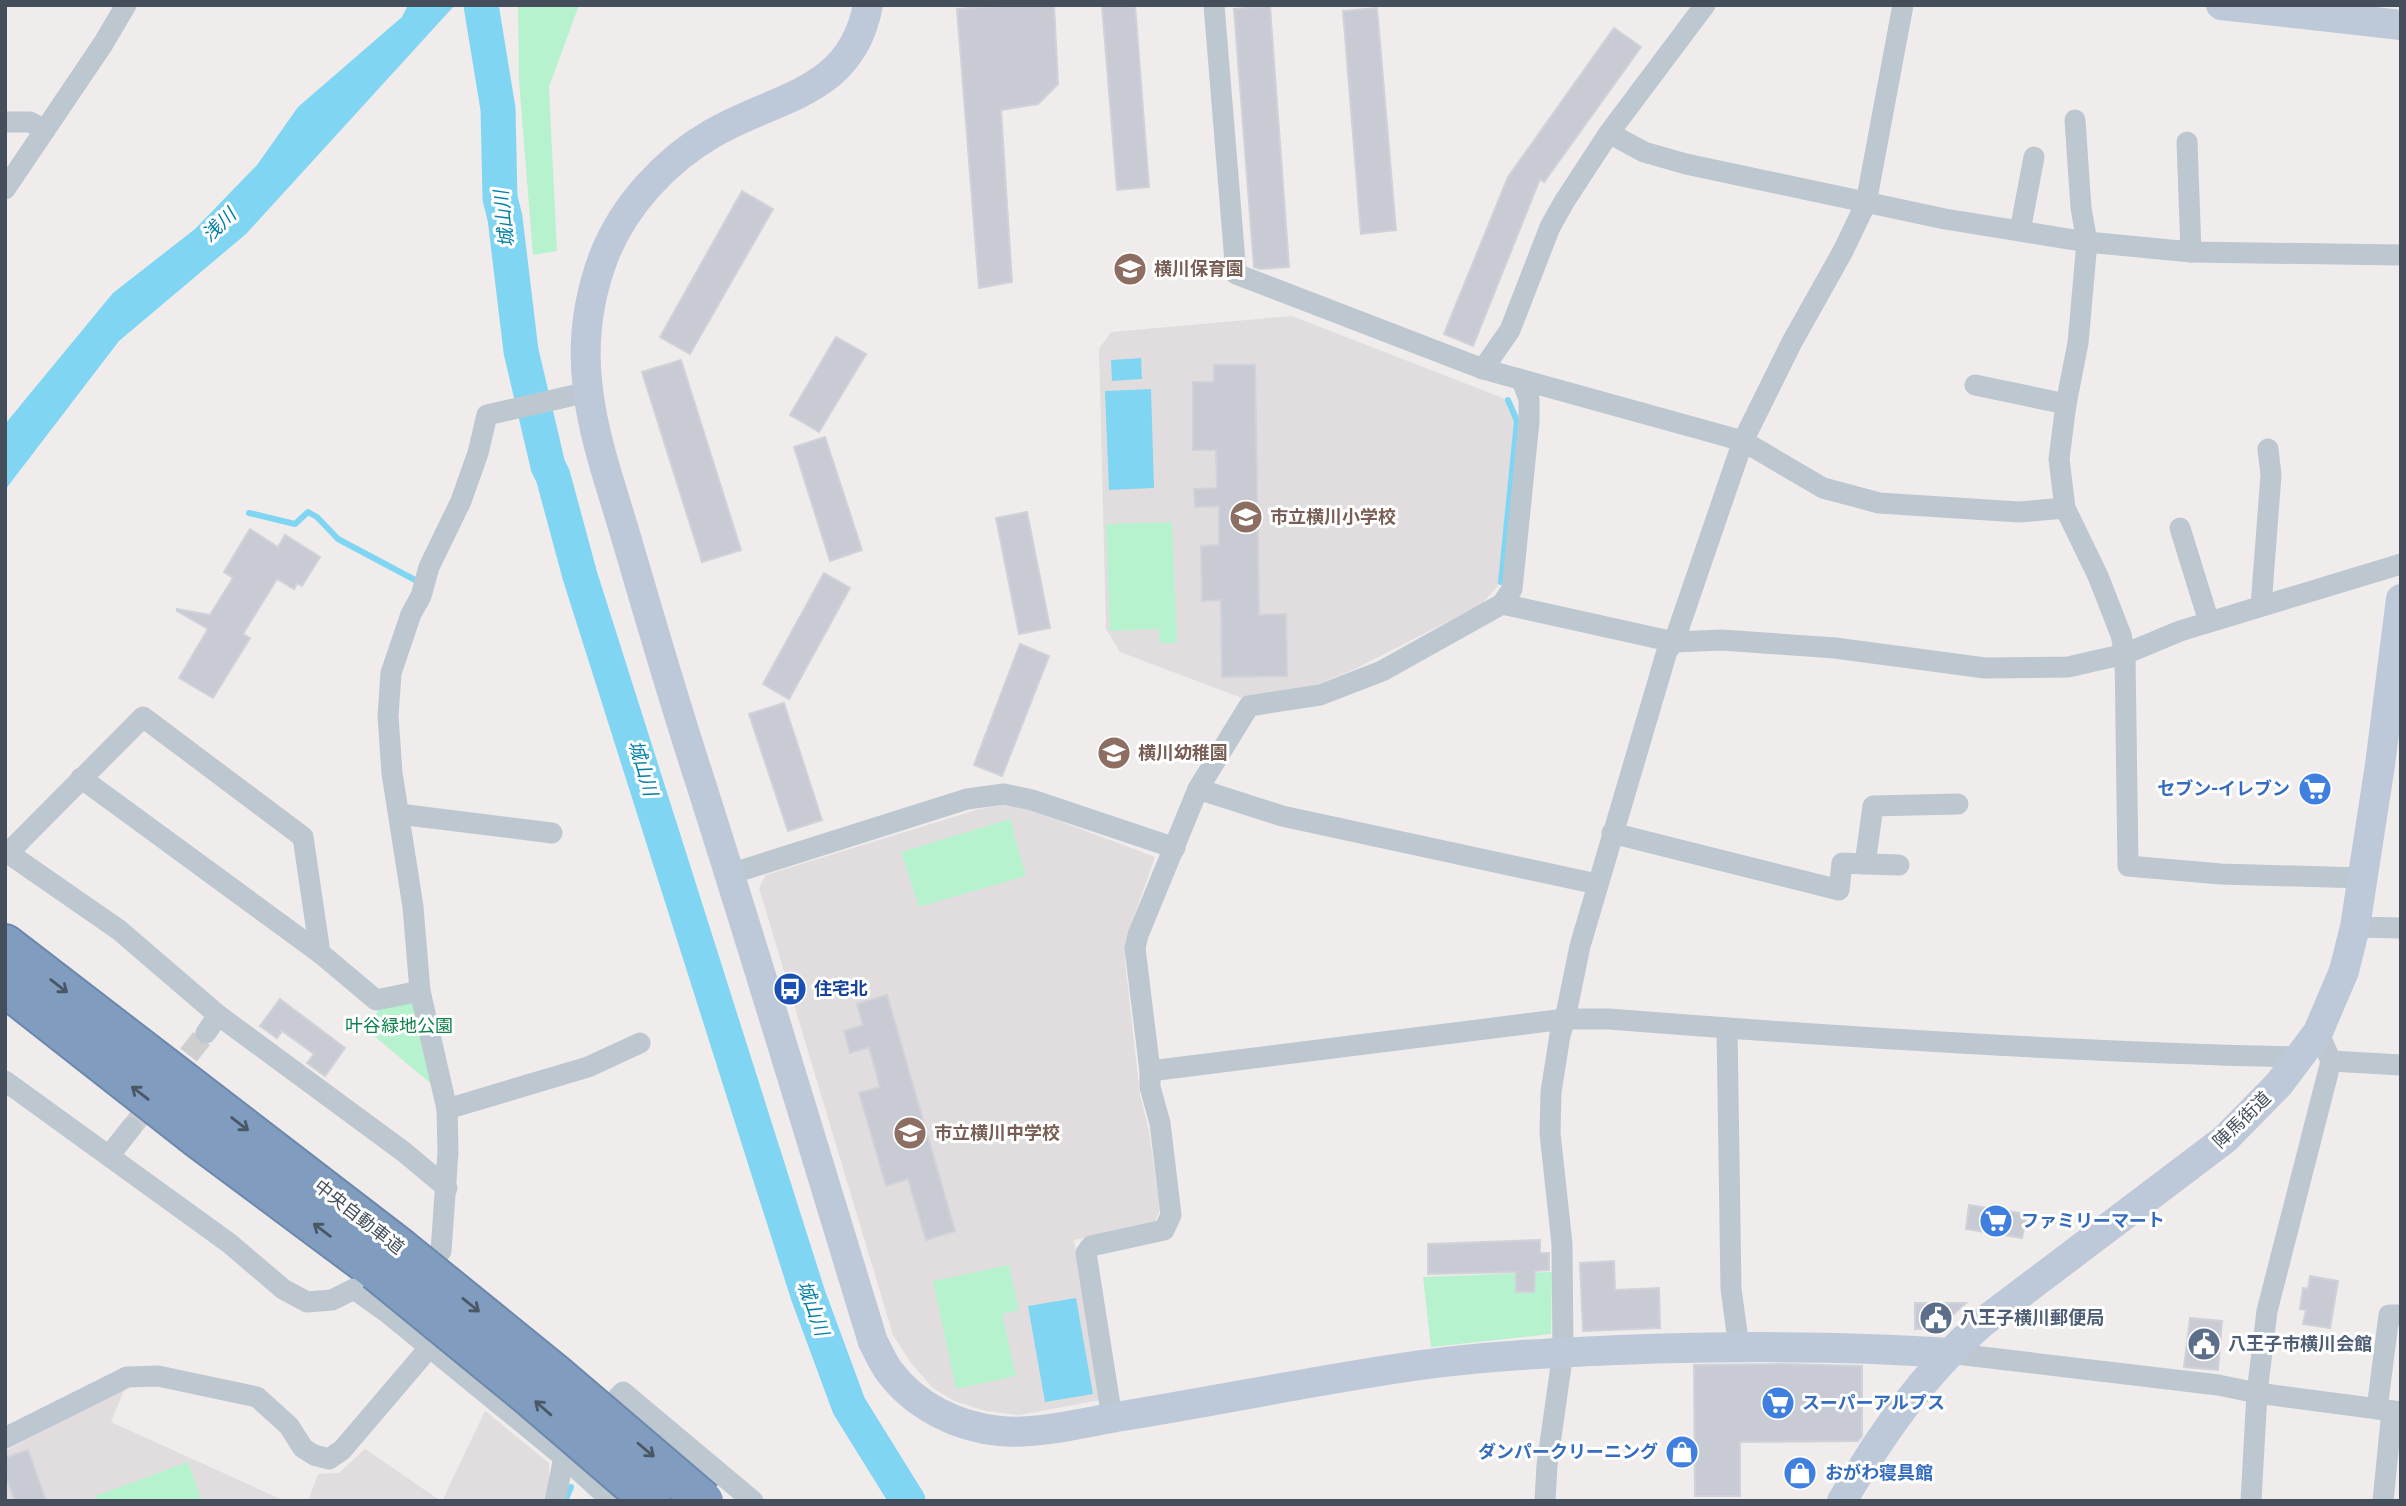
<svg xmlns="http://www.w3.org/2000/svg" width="2406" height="1506" font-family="'Fira Sans Condensed','Noto Sans JP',sans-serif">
<rect width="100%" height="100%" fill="#f0ecec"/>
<!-- education -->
<g fill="#e1ddde">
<path d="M1292,316L1508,400L1517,421L1501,582L1482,604L1353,670L1308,688L1242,698L1120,652L1106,629L1099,349L1111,332Z"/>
<path d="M1006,804L1033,811L1155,857L1125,942V961L1140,1095L1149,1131L1160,1210L1155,1222L1074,1240L1101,1400L1019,1415L986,1411L954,1401L933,1388L911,1363L893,1335L759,888L766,875L979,809Z"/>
<path d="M125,1388L111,1422L285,1501H5V1451Z"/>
<path d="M485,1411L549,1463V1496L546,1501H442Z"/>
<path d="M365,1449L441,1501H308L318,1474L339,1473Z"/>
</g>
<!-- green -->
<g fill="#b7f2cf">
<path d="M518,5H579L549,87L557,251L533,255L519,82Z"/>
<path d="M1172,522L1177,643H1160L1159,629L1110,631L1106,524Z"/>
<path d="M1010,819L1026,876L919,907L901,852Z"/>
<path d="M417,998L435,1087L367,1030L380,1007Z"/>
<path d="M1009,1265L1019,1310L1002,1314L1016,1376L956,1389L933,1281Z"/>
<path d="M1552,1272L1551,1334L1431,1347L1423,1277Z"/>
<path d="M188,1462L202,1501H97L95,1496Z"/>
</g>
<!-- water -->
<g fill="#80d6f2">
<path d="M408,5H455L246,234L119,341L5,490V424L113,293L195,229L257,165L298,107L402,17Z"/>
<path d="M1141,358L1142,379L1112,381L1111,360Z"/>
<path d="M1151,389L1154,488L1109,490L1105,391Z"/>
<path d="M1076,1298L1093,1394L1045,1402L1028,1306Z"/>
</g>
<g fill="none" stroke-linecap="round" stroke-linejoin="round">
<!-- stream -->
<g stroke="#80d6f2" stroke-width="6">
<path d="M249,513L295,524L308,512L317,517L338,539L417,581"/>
<path d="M1501,582L1517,421L1508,400"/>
<path d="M565,1501L571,1487"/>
</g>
<!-- river -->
<path stroke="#80d6f2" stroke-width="35" d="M481,5L498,109L500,198L505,218L521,351L548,466L553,476L580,576L808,1295L849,1406L908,1501"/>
</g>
<!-- building -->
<g fill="#c8cbd3" stroke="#d0d2d9" stroke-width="2">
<path d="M1007,5H1054L1058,84L1038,104L1001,110L1012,282L979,288L957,9Z"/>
<path d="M1102,5H1135L1149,187L1117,190Z"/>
<path d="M1270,6L1289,267L1260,269L1254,267L1234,9Z"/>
<path d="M1377,8L1396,230L1361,234L1343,11Z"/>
<path d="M1614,28L1641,47L1544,182L1540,179L1473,346L1444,334L1508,177Z"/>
<path d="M742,191L773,209L690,354L660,337Z"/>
<path d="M836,337L866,354L819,432L790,415Z"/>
<path d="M681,360L741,550L702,562L642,372Z"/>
<path d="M1214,365H1255L1259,615L1286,614L1287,676L1222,677L1221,600L1202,601L1201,546L1219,545V506L1195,507L1194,489L1217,488L1216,450H1193V382H1214Z"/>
<path d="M825,437L862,550L830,561L794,447Z"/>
<path d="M1027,512L1050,628L1019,634L996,518Z"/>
<path d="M250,529L278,547L285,535L320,557L302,586L297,583L294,589L277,579L243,634L250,638L213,698L179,678L208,629L177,611V609L210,615L233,578L224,572Z"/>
<path d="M824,573L850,588L789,699L763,684Z"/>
<path d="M1020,644L1049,656L1002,776L974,765Z"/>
<path d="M784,703L822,820L788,831L749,714Z"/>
<path d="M887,995L955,1231L926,1240L908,1179L886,1186L874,1144L859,1093L880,1087L869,1047L850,1053L844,1031L863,1025L857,1004Z"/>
<path d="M280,999L345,1048L325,1076L307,1063L314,1054L282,1031L277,1038L260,1026Z"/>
<path d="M1969,1205L2027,1214L2022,1238L1966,1229Z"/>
<path d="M1540,1240V1253H1549V1270L1535,1271L1534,1292H1516V1272L1428,1274V1244Z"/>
<path d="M1614,1261L1615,1290L1659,1288L1660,1328L1583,1331L1580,1263Z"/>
<path d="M2310,1276L2338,1281L2330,1328L2303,1324L2306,1310L2300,1309L2303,1288L2308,1289Z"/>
<path d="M1915,1303H1966L1937,1329H1915Z"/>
<path d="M2190,1318L2222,1321L2218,1370L2184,1367Z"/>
<path d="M1782,1364L1862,1366V1436L1858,1441L1740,1442V1496H1695L1694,1365Z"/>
<path d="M28,1450L46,1501H15L5,1473V1458Z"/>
</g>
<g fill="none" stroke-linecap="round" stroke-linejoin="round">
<!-- street-tunnel -->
<path stroke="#cecdcf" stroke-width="21" stroke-dasharray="21 10" stroke-linecap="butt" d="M131,1128L206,1033"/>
<defs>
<g id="highway">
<path d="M5,944L399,1247"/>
<path d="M5,987L200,1140L376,1271"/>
</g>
</defs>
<!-- highway casing -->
<use href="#highway" stroke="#6b88ac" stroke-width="42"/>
<!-- street -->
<g stroke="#bcc7d0" stroke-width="21">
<path d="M1214,5L1236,274L1483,369L1743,441L1823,488L1879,503L2019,512L2065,508"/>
<path d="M2075,120L2081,208L2087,242L2078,343L2066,404L2059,459L2065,508L2098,576L2121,635L2125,654L2128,866L2221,874L2363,878"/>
<path d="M5,122H30L45,130"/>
<path d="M1609,133L1644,152L1686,164L1945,219L2087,242L2191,252L2401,255"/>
<path d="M2187,142L2191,252"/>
<path d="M5,189L103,44L126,5"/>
<path d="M2020,231L2034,157"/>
<path d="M1483,369L1510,330L1550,227L1564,202L1609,133L1705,5"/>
<path d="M1975,385L2066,404"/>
<path d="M2180,528L2209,622"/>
<path d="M1502,604L1674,642L1722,640L1835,648L1985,668L2068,667L2125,654L2180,631L2401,564"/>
<path d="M2261,606L2271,475L2268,449"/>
<path d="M81,778L320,953"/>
<path d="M1198,789L1282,816L1597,884"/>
<path d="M399,814L552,833"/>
<path d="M1612,833L1839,890L1842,863L1865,864L1873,806L1958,804"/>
<path d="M1865,864L1899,865"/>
<path d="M730,874L967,799L1004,794L1032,800L1175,848"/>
<path d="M2355,927L2401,928"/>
<path d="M420,991L376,1000L320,953L303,837L143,717L8,853L119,930L218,1015L404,1152L447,1188"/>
<path d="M1727,1028L1731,1289L1739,1347"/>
<path d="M206,1033L218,1015"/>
<path d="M2331,1061L2401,1065"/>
<path d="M1150,1071L1565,1019H1609C1838,1037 2069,1052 2300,1057"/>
<path d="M5,1081L229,1243L283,1289L307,1302L332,1300L354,1289L389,1314L564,1457L555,1501"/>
<path d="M447,1109L588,1067L640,1043"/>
<path d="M109,1156L131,1128"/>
<path d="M389,1314L441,1251L448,1152L447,1109L420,991L413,907L392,773L388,716L391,673L411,614L421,596L429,567L461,501L478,453L487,415L588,392"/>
<path d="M1948,1353L2218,1385L2257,1393L2401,1412"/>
<path d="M2377,1409L2389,1315H2398"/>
<path d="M1112,1418L1086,1253L1091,1246L1164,1230L1171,1215L1160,1123L1150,1087V1071L1135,948L1138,935L1198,789L1249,706L1320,695L1382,671L1502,604L1512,589L1529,422V399L1522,381"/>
<path d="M597,1420L623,1392L753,1501"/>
<path d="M5,1438L127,1377L158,1376L257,1397L289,1426L303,1448L314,1455L329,1459L342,1450L429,1348"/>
<path d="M571,1449L564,1457L612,1501"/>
<path d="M1545,1501L1547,1465L1563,1352L1562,1244L1550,1133L1551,1092L1560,1035L1565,1019L1580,946L1667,651L1674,642L1743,441L1792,342L1843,251L1866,203L1903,5"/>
<path d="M2251,1501L2257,1393L2267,1311L2331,1061L2318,1032"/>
<path d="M2383,1501L2392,1411"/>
</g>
<!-- secondary -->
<g stroke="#bdc9d8" stroke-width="30">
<path d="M868,5C851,94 779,95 713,133C666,160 624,205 604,256C588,298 582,344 588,390C594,440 612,489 626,537C650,619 674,702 701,784C760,969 816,1156 873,1342C878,1351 883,1363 889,1371C915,1406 957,1427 1000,1431C1035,1435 1086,1422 1122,1416C1222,1400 1321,1379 1421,1365C1485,1356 1552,1353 1617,1350C1727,1346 1837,1345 1948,1353"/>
<path d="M2221,5L2401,25"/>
<path d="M1842,1501C1883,1432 1922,1375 1983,1322L2225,1139L2279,1084L2318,1032L2344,971L2355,927L2380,765L2401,599"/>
</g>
<!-- highway -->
<use href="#highway" stroke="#809dc0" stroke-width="38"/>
<defs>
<g id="highway-bridge">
<path d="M399,1247L553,1372L704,1501"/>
<path d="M376,1271L530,1397L651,1501"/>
</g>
</defs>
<!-- highway-bridge casing -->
<use href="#highway-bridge" stroke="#6b88ac" stroke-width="42" stroke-linecap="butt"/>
<!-- highway-bridge -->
<use href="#highway-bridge" stroke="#809dc0" stroke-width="38"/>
</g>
<!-- one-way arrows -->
<defs><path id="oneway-shaft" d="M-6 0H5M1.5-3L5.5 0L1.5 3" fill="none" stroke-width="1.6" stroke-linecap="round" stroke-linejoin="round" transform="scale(1.75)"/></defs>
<g stroke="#4a5765">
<use href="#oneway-shaft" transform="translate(59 986) rotate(38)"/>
<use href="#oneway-shaft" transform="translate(140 1093) rotate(-142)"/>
<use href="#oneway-shaft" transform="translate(240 1124) rotate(38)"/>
<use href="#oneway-shaft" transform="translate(322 1230) rotate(-143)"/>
<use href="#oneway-shaft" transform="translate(471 1305) rotate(39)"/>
<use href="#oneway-shaft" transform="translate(543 1408) rotate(-139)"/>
<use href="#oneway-shaft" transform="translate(646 1450) rotate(40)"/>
</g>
<!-- icons -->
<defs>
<symbol id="school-disc" viewBox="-11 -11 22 22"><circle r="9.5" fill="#8d6e63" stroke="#fff"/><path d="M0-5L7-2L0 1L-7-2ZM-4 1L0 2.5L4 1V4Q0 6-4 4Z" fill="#fff"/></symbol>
<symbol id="supermarket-disc" viewBox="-11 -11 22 22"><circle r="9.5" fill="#3f7fe0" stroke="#fff"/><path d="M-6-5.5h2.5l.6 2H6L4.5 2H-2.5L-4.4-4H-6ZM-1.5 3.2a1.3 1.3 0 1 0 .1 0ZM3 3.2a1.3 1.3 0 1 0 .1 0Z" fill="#fff"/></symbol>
<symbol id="bus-disc" viewBox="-11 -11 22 22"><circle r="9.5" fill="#1a4fb4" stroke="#fff"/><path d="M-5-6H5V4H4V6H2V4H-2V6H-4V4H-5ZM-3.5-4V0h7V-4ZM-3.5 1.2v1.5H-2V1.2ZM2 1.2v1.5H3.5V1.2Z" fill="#fff"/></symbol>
<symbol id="civic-disc" viewBox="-11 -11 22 22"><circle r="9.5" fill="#5c6f8a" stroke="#fff"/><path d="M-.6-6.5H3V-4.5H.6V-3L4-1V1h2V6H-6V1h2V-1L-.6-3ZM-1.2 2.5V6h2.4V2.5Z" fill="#fff"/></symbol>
<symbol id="shop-disc" viewBox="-11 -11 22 22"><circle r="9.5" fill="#3f7fe0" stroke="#fff"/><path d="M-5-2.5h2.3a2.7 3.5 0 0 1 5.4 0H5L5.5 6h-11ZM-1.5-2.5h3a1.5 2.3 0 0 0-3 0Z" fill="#fff"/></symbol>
</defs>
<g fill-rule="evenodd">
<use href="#school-disc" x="1111" y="250" width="38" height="38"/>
<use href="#school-disc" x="1227" y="498" width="38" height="38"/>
<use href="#school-disc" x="1095" y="734" width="38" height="38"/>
<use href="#supermarket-disc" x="2296" y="770" width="38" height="38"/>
<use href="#bus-disc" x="771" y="970" width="38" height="38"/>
<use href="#school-disc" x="891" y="1114" width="38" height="38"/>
<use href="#supermarket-disc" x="1977" y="1202" width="38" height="38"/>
<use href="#civic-disc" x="1917" y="1299" width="38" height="38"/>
<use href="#civic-disc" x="2185" y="1325" width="38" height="38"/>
<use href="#supermarket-disc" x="1759" y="1384" width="38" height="38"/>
<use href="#shop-disc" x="1663" y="1433" width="38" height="38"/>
<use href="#shop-disc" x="1781" y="1454" width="38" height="38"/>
</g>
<g text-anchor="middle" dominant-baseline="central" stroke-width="6" stroke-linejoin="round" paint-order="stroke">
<!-- education labels -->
<g font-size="18" font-weight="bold" fill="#785e54" stroke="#fff" text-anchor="start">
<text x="1154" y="269">横川保育園</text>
<text x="1270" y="517">市立横川小学校</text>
<text x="1138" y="753">横川幼稚園</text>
<text x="934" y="1133">市立横川中学校</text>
</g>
<!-- shop labels -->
<g font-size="18" font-weight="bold" fill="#366cbe" stroke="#fff" text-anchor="start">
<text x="2290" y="789" text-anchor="end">セブン-イレブン</text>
<text x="2021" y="1221">ファミリーマート</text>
<text x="1802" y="1403">スーパーアルプス</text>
<text x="1658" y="1452" text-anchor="end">ダンパークリーニング</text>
<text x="1825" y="1473">おがわ寝具館</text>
</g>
<!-- transit labels -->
<g font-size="18" font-weight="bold" fill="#164399" stroke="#fff" text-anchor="start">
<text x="814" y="989">住宅北</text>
</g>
<!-- park labels -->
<g font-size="18" fill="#10814c" stroke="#fff">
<text x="399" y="1026">叶谷緑地公園</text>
</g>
<!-- street labels -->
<g font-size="18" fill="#444f5b" stroke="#fff">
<text transform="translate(2242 1120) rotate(-44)">陣馬街道</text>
<text transform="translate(359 1217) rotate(38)">中央自動車道</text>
</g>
<!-- service labels -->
<g font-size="18" font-weight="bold" fill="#4e5e75" stroke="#fff" text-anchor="start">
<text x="1960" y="1318">八王子横川郵便局</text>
<text x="2228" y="1344">八王子市横川会館</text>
</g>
<!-- water labels -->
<g font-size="19" font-style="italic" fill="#0380a8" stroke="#fff">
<text transform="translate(504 219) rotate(-96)">城山川</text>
<text transform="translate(219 225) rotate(-44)">浅川</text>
<text transform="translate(643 768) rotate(73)">城山川</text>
<text transform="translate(813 1308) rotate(70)">城山川</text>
</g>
</g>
<!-- border -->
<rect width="2406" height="1506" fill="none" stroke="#444f5b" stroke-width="14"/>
</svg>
